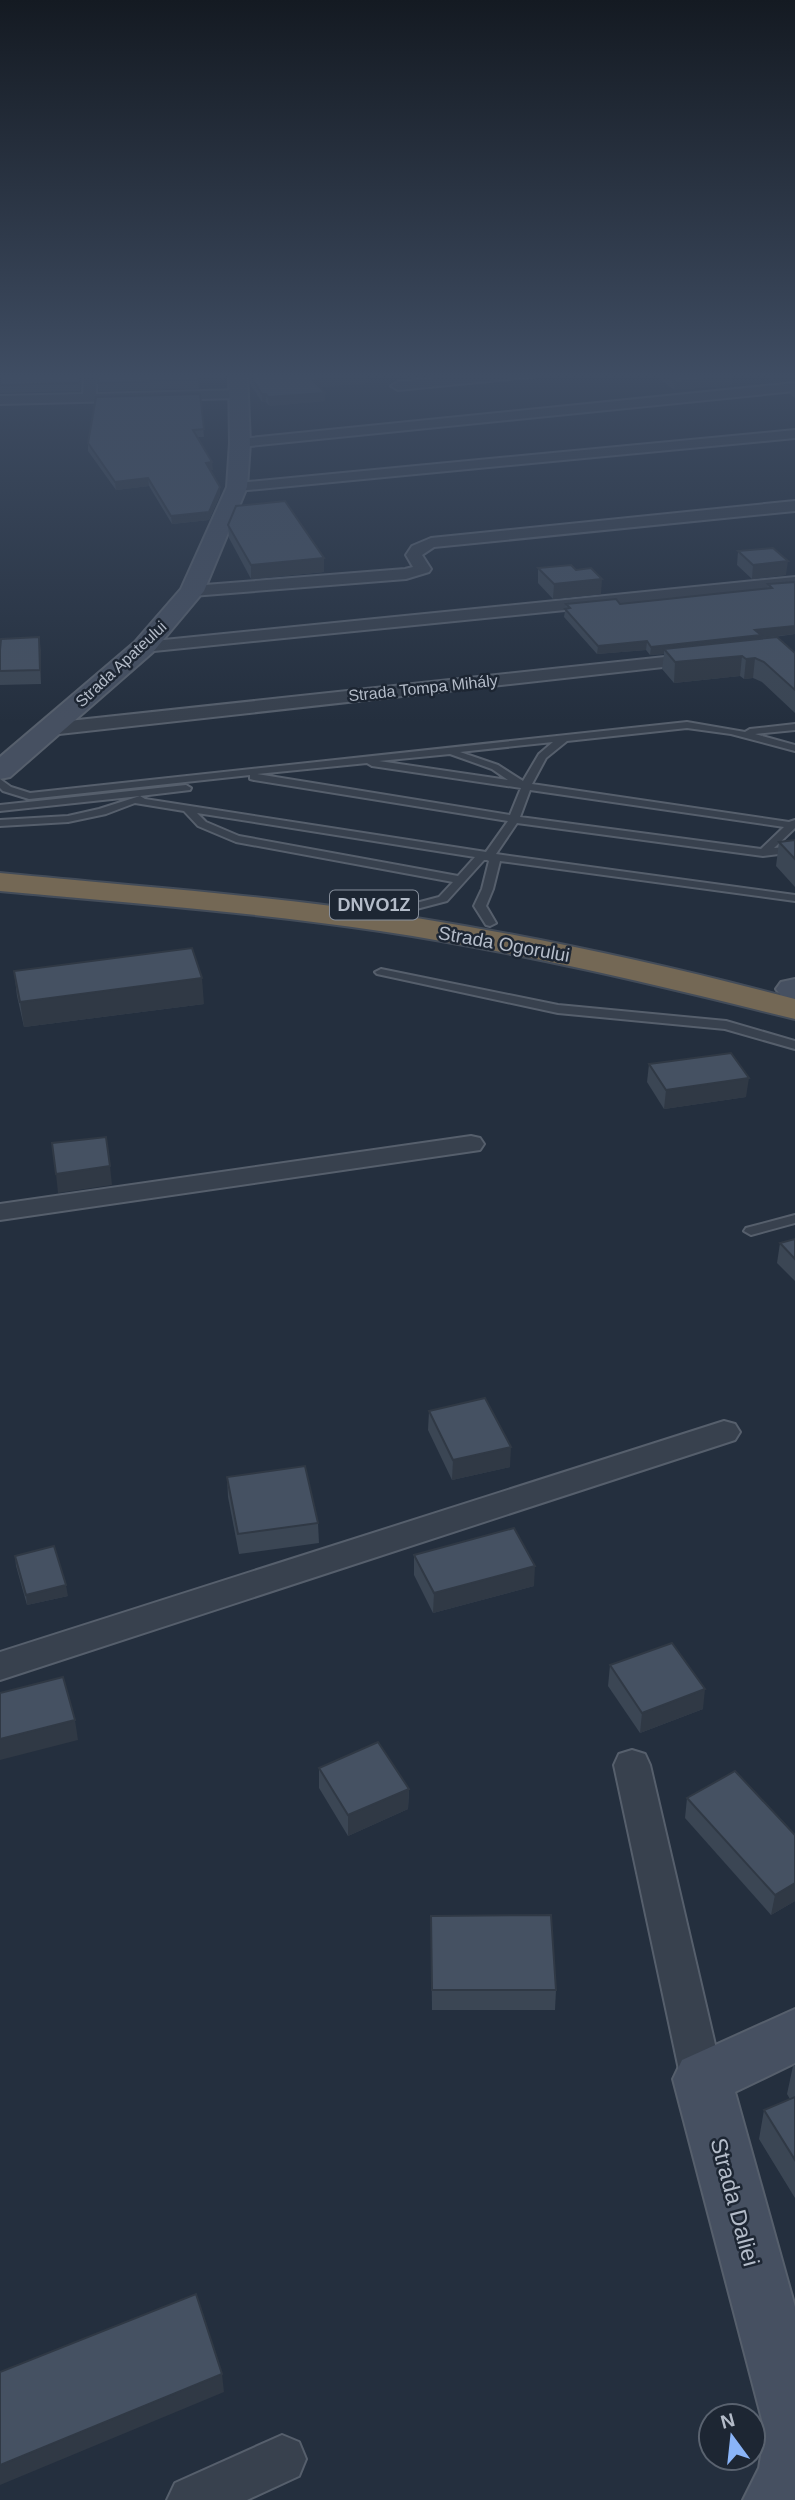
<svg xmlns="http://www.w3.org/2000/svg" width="795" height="2500" font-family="Helvetica,sans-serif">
<rect width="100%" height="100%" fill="#242f3e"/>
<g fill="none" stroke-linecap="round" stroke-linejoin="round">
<defs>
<g id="lane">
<path d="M687,722L745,732L750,729L795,724V730L755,734L795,745V751L731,734L687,728L567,741L546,758L532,784L789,822L795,820V828L774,848L795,846V852L763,856L517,823L496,854L795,895V901L500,861L493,889L486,906L496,923L490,926L486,925L474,906L482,889L489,861L487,860H484L447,901L405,912L401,911V907L439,897L453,882L236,842L198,826L184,811L135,803L106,814L68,822L0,826V820L68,816L99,809L140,796L0,811V805L186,785L191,788L190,790L140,796L145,799L486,852L508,821L254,780L250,779V775L29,799L3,791L0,788V779L11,787L30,793ZM553,742L539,754L523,781L498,765L460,752ZM450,754L492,769L508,780L379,761ZM367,763L372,766L521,788L510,815L257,774ZM530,790L784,827L761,849L520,817ZM197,813L475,857L458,876L239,836L206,822Z"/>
<path d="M381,969L558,1005L726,1021L795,1041V1049L725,1029L558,1013L377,974L375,972Z"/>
<path d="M795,1215V1223L751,1235L744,1231L746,1228Z"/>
</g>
<g id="street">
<path d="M84,372H97L96,394L240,390L247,394L240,398L0,404V396L83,394Z"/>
<path d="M494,372H545L539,376L398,390L391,386L398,382Z"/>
<path d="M795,383V391L240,447L233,443L240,439Z"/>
<path d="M795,430V438L237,491L230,487L237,483Z"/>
<path d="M795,501V511L434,547L422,555L431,569L429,572L406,579L192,596L184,591L192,586L405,569L413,567L406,555L412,546L431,538Z"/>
<path d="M795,577V587L144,652L135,647L144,642Z"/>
<path d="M702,653L711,658L708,662L50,735L40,729L50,723Z"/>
<path d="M471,1136L480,1138L484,1144L480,1150L0,1220V1204Z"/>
<path d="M724,1421L735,1424L740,1432L735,1440L0,1680V1652Z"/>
<path d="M632,1750L645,1754L650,1765L723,2079L717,2093L702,2099L687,2093L681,2079L614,1765L619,1754Z"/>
<path d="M282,2435L299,2442L306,2459L299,2476L247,2500H167L175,2483Z"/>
</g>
<g id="secondary">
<path d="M229,372H247L250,443L247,487L204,591L153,652L10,777L0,779V757L135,642L181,589L227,487L230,443Z"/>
<path d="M795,979V999L781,996L776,989L781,982Z"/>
<path d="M795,2009V2063L735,2092L795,2307V2500H743L759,2468L765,2431L673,2079L682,2060Z"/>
</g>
<path id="highway" d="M0,873C111,884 222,892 332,906C489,926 643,959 795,999V1019C657,985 520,952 380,931C254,912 127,903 0,891Z"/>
</defs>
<!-- lane casing -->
<use href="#lane" stroke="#565f6c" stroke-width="4"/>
<!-- street casing -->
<use href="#street" stroke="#565f6c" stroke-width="4"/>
<!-- secondary casing -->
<use href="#secondary" stroke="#565f6c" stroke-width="4"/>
<!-- highway casing -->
<use href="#highway" stroke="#434c59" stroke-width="4"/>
<!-- lane -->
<use href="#lane" fill="#38414e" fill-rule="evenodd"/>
<!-- street -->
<use href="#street" fill="#38414e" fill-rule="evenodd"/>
<!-- secondary -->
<use href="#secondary" fill="#465061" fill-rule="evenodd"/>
<!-- highway -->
<use href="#highway" fill="#746855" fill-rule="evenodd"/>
</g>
<!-- wall -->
<g fill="#3b4654">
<path d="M0,373H81L80,391L0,393Z"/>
<path d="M248,373H365L367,375L368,383L320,387L325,401L269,406L266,402H262L250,384Z"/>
<path d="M585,373H635L592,377Z"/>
<path d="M652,373H726L733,377L732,385L674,390Z"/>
<path d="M762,373H795L774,382Z"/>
<path d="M226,379L198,381L199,389L99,391L98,383Z"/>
<path d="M795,385V398L790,394L791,386Z"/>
<path d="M200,394L204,437H198L213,470H210L220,487V495L209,520L172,524L149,486L116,490L88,451V443Z"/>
<path d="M228,525L324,572L251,579L229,538Z"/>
<path d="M738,551L786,575L752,579L737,565Z"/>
<path d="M538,568L576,570L601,594L553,599L538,583Z"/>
<path d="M795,582V634L760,639L795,653V713L762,682L753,678L744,679L740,676L674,683L662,669L664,654L650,655L646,650L597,654L564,617L566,604H620L767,589L768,584Z"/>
<path d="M0,650H41V684L0,685Z"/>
<path d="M795,840V887L776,866L779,842Z"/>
<path d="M14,971L204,1004L24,1027L17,996Z"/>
<path d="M649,1064L746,1097L664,1109L647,1082Z"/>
<path d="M795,1239V1281L777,1263L780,1243Z"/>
<path d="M429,1411L510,1467L452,1480L428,1430Z"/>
<path d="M227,1477L318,1523L319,1543L239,1554L228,1497Z"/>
<path d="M414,1555L534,1586L433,1613L414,1575Z"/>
<path d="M15,1556L68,1596L27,1605L16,1566Z"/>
<path d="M610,1665L703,1709L640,1733L608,1686Z"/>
<path d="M319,1768L409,1789L408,1809L348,1836L319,1788Z"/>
<path d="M687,1798L795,1835V1901L771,1915L685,1818Z"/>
<path d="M431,1916L556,1990L555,2010H432Z"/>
<path d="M795,2065V2198L759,2139L764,2110L790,2099L787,2094L793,2066Z"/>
</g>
<!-- shaded-wall -->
<g fill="#303945">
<path d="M198,373H227L226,379L198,381Z"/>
<path d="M592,373H635L592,377Z"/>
<path d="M795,373V381L774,382L775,374Z"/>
<path d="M367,375L368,383L313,388V380Z"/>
<path d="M733,377L732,385L674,390L675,382Z"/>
<path d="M325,393V401L269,406L268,397Z"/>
<rect x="262" y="394" width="4" height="8"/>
<path d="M212,462L213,470H207L206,463Z"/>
<path d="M148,478L149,486L116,490L115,482Z"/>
<path d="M220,487V495L209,520L172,524L171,516Z"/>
<path d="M324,558V572L251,579V565Z"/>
<path d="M788,561L786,575L752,579L753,565Z"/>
<path d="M602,579L601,594L553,599L554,584Z"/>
<path d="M795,626V634L760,638V643L664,649V654L650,655L651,647L755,630Z"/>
<path d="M39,637L41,650V684L40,670Z"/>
<path d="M647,641L646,650L597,654L598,646Z"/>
<path d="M742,656L740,676L674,683L675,662Z"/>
<path d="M755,658L753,678L744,679L746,659Z"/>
<path d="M202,978L204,1004L24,1027L20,1002Z"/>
<path d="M749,1078L746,1097L664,1109L666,1090Z"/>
<path d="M110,1166L112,1185L58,1193L56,1174Z"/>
<path d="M511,1447L510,1467L452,1480L453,1460Z"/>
<path d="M535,1566L534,1586L433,1613L434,1593Z"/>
<path d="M66,1585L68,1596L27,1605L26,1595Z"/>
<path d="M705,1689L703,1709L640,1733L642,1713Z"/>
<path d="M75,1720L78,1740L0,1760V1739Z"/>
<path d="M409,1789L408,1809L348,1836V1815Z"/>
<path d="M795,1883V1901L771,1915L775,1895Z"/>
<path d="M222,2374L224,2392L0,2485V2465Z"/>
</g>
<!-- building -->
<g fill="#455162" stroke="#303945" stroke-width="2">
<path d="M0,373H80V383L0,385Z"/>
<path d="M98,373H208H198V380L98,383Z"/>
<path d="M249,373H365L367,375L313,380L325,393L268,397L266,394H262L250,376Z"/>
<path d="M663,373H726L733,377L675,382Z"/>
<path d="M773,373H795L775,374Z"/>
<path d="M200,394L204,429L193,430L212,462L206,463L220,487L209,512L171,516L148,478L115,482L88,443L96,397Z"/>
<path d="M285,501L324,558L251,565L228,525L236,506Z"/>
<path d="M773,548L788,561L753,565L738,551Z"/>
<path d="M571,565L576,570L591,568L602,579L554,584L538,568Z"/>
<path d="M795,582V626L755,630L761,635L651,647L647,641L598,646L565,609L570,608L566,604L616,599L620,604L772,588L768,584Z"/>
<path d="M39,637L40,670L0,671V650L1,639Z"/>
<path d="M777,637L795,653V690L764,662L755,658L746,659L742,656L675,662L664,649Z"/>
<path d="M795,840V859L779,842Z"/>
<path d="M192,948L202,978L20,1002L14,971Z"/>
<path d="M731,1053L749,1078L666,1090L649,1064Z"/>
<path d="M106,1137L110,1166L56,1174L52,1143Z"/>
<path d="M795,1239V1259L780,1243Z"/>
<path d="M485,1398L511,1447L453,1460L429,1411Z"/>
<path d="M305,1466L318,1523L238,1534L227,1477Z"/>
<path d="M514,1528L535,1566L434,1593L414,1555Z"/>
<path d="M54,1546L66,1585L26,1595L15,1556Z"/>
<path d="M672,1643L705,1689L642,1713L610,1665Z"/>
<path d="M63,1677L75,1720L0,1739V1693Z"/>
<path d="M378,1742L409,1789L348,1815L319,1768Z"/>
<path d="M735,1771L795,1835V1883L775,1895L687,1798Z"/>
<path d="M551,1915L556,1990H432L431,1916Z"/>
<path d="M795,2097V2160L764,2110Z"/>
<path d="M196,2294L222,2374L0,2465V2372Z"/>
</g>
<!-- sky -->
<linearGradient id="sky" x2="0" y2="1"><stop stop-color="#141a22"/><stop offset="0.52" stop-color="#3f4d63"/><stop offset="1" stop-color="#3f4d63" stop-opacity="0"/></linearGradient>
<rect width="795" height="722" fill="url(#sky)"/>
<g text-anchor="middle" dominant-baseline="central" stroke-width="5" stroke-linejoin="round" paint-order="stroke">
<!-- far-street labels -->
<g font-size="16" fill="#b4bcc9" stroke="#1d2633">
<text transform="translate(121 664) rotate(-43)">Strada Apateului</text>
<text transform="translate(423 688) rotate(-6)">Strada Tompa Mihály</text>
</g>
<!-- shield labels -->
<rect fill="#1d2633" stroke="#878f9c" stroke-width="2" x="330" y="890.5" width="88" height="29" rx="5"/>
<g font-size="18" font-weight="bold" fill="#b4bcc9">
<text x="374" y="905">DNVO1Z</text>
</g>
<!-- street labels -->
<g font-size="19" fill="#b4bcc9" stroke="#1d2633">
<text transform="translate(504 944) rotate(10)">Strada Ogorului</text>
</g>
<!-- near-street labels -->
<g font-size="23" fill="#b4bcc9" stroke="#1d2633">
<text transform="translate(735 2202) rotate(75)">Strada Daliei</text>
</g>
</g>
<!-- north arrow -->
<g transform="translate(732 2437) rotate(345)"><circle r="33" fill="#1d2633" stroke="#59626f" stroke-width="2"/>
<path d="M0-5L12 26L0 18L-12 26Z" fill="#8ab4f8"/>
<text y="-10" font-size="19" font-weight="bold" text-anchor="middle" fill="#b4bcc9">N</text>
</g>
</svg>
